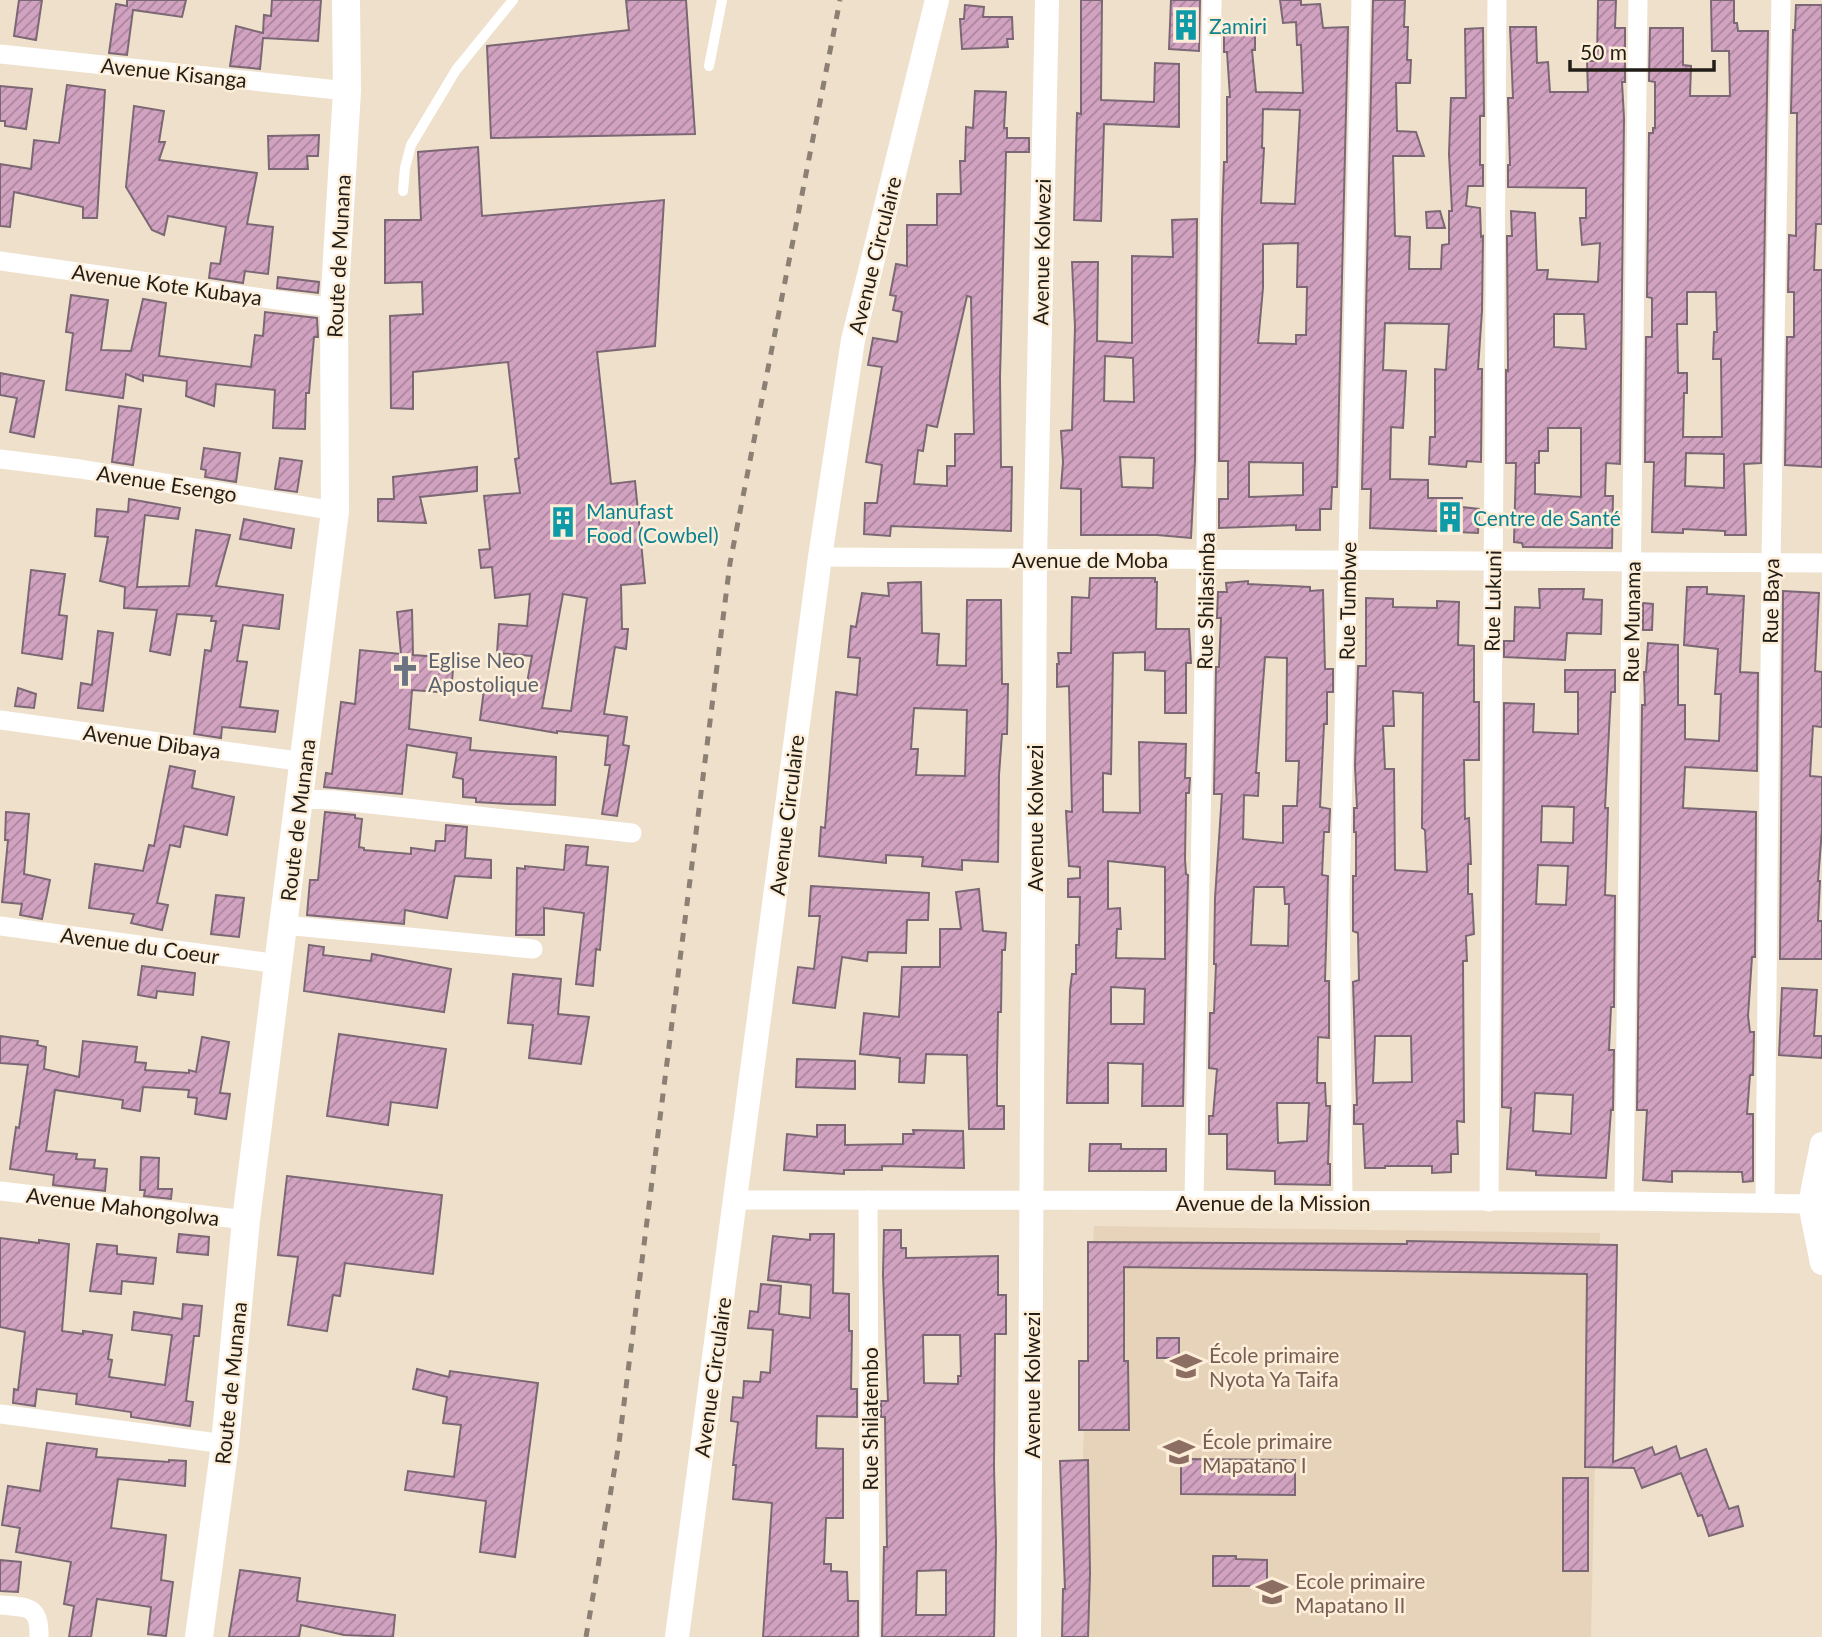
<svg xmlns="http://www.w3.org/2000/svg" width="1822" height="1637" font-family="Lato,sans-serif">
<defs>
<pattern id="building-hatch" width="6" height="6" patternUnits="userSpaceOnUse" patternTransform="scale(1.75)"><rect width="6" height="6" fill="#d2a3c1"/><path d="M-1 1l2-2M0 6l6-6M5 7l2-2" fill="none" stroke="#aa849c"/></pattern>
</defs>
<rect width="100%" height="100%" fill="#efe0cc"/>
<!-- built -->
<path fill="#e7d3ba" d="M1094,1226L1600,1233L1591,1637H1074Z"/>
<!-- building -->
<g fill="url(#building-hatch)" stroke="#7c6874" stroke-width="2" fill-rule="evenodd">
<path d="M19,0H42L36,40L14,36Z"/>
<path d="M127,0H186L182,17L133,10L127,55L109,53L116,4L127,6Z"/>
<path d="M272,0H321L318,41L263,38L260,69L230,66L236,26L263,33L264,15L271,16Z"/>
<path d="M626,0H686L695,134L491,138L487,46L629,30Z"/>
<path d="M1081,0H1102L1101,100L1154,102L1155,63L1179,64V127L1104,124L1101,221L1074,220L1077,113L1081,114Z"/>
<path d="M1171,0H1200L1199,51L1169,49Z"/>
<path d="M1280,0H1301V5L1320,4L1323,28L1348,27L1337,487H1332L1331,509H1320V530H1296V525L1219,528V499H1228V461H1219L1222,219L1224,162H1227V97H1230L1227,52H1224V28L1255,29V50H1252L1256,92L1303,93L1301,45H1297L1296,22L1283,23ZM1263,109L1300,110L1295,204L1261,203L1264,148H1262ZM1298,243L1297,287H1307L1306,335H1296V344L1258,343L1263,288V244ZM1249,462L1303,463V495L1249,497Z"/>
<path d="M1373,0H1405L1404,27H1408L1407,60H1411L1410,83H1396L1397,131L1416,132L1424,156H1393L1395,236L1410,237L1409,269H1441L1442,245L1449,244V211H1452L1449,154L1451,98H1466L1465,29L1483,28L1484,116H1480V165H1483V186H1468L1466,206L1480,208L1481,237L1483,236L1482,311L1478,369H1482L1481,462L1467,461L1466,467L1429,464L1430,437H1435V369L1446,370L1449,324L1385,323L1383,370L1406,371L1403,428L1391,427L1390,479L1428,480V498H1462V507L1479,509L1478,533L1370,528L1371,489H1362Z"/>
<path d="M1598,0H1616L1615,28H1625V82H1622L1624,118L1620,464L1606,463L1605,496H1613L1612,548L1523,547L1522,543L1514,542L1516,463H1506V370L1508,371L1507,236H1512L1511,211L1535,213L1537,270H1548L1547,279L1598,282L1600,243L1582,245L1580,218H1586V188L1508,187V165H1510L1508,98H1513L1510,27H1536L1537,63L1548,62L1550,92H1588L1587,61H1597ZM1554,314H1584L1586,349L1554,347ZM1548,428H1581V497L1535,494V463H1539V451H1548Z"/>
<path d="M1711,0H1734V23H1737L1738,31H1768L1761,463L1744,464L1746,535H1725V531L1683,529V533L1652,532L1654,462H1645L1646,337H1652V298L1647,297L1649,133H1653V128H1655V82L1649,81L1650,28H1683V65L1691,66L1690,96H1730L1729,51H1712ZM1687,292H1716L1717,332H1714L1713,359H1721L1722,437H1683L1684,393H1687V373H1678L1677,324H1687ZM1686,453L1724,454V488L1685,486Z"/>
<path d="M965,5L984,7L983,17H1012L1013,39H1007L1008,47L962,49L960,19H964Z"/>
<path d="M1796,5H1822V224H1816L1814,270H1822V467L1785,465L1787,337H1794V292H1788L1789,235L1796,236L1797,113H1791L1793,30H1795Z"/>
<path d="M67,85L105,90L97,218H83V207L14,192L10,227L0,226V164L31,169L34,140L59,143Z"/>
<path d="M0,86L32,89L26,129L5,126V121H0Z"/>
<path d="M975,91L1006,92L1004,128H1007V138H1029V152H1006L1000,377L1001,467H1012L1011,531L891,526L890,536L864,534L865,503H877L882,465L866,462L882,367L868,365L873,338L897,342L902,312L893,310L896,296L890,295L896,264L907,266V225H937V194H961L960,161H965L966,127L973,128ZM967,296L971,297L974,434H955V466H947V486L914,484L918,450L923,451L927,425L937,427Z"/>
<path d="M134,106L164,111L159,142H165L159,160L257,173L247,224L273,227L268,274L245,271L243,283L209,278L211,263L220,264L226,227L168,216L164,235L152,230L126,187Z"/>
<path d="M319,135L318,156H307L308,169H269L268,136Z"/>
<path d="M478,147L482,216L664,200L655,346L597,352L611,484L635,481L645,583L621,585L622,629H628L626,649L615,647L604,714L627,717L623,745L629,746L617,816L602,814L610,765H605L608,736L557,731V733L480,720L485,682L526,688L532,656L497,653L499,624L527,626L530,594L495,598L492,567L481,568L479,550L490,549L484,496L520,493L515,459L519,458L508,362L413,372V409L391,408L390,316L423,314L422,282L385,283V220H421L418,152ZM563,594L587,598L571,711L542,708Z"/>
<path d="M1440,211L1445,228H1427L1426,212Z"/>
<path d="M1197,219L1195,460L1191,538L1157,535H1081V489L1061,488L1063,462L1061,431L1072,430L1075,327L1072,262H1098L1097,341L1132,343V256L1173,257L1172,220ZM1105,356L1133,358L1134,402L1104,401ZM1120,457L1154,458L1153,488L1122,487Z"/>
<path d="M278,277L319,282L318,293L277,288Z"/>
<path d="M71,295L108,300L101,350L131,351L143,299L166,303L159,356L251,367L255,335L263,336L265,312L317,318L318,337H314L309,393H306L305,429L273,428L275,390L216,384L214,406L186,396L187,381L143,375V381L126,374L123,398L66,390L73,333L66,332Z"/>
<path d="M0,373L44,381L34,437L10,432L17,398L0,395Z"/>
<path d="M119,406L141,409L133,465L112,462Z"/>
<path d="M204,448L240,453L236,482L205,477L206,470L201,469Z"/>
<path d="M280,458L302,461L297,492L275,489Z"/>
<path d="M477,467V491L420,497L426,523L378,521V499H394L393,477Z"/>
<path d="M129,499L180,508L178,519L145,515L137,587L189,586L196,530L230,535L216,586L283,595L279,629L243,625L237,661L247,662L240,707L278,711L275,732L222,727L221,738L194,734L205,650L211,651L216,621H211L212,616L177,614L170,655L150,651L157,610L124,608L125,587L100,581L108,537L95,536L97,509L128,512Z"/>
<path d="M244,519L294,529L291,548L240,539Z"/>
<path d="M31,570L65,574L59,615L67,616L62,659L22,653Z"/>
<path d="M1090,578H1155V582H1157L1156,629H1189L1191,663H1186V713H1165V671L1145,670V652L1113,653L1111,774L1103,773V812L1140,813L1139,742L1186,744L1185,778H1190L1189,793H1186L1185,859L1186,874L1188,875L1183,1106H1142L1143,1064L1114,1063H1108V1103H1067L1070,990L1072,974H1076V945H1079L1080,897H1068V879L1080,878V867L1069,866L1066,811L1072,812L1069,686L1057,687V664H1059L1058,653H1071L1072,597L1089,598ZM1108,861L1165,867V959L1116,958L1117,929H1121L1120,908L1108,909ZM1111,987L1145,989L1144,1024H1111Z"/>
<path d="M1248,581V584L1310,587V591L1323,590L1325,669H1333V692H1327V724H1324L1320,807L1330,809L1329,832H1324L1322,875L1328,876L1325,981H1329V1038L1318,1037L1317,1083H1325L1326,1106H1330L1328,1164H1330V1185L1275,1184V1171L1227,1169V1134H1209V1116H1213L1217,1069L1209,1068L1210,1013H1214L1216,964H1214L1215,898L1222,794H1214L1216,667H1219L1221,618H1217L1218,592H1227L1226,583ZM1265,657L1287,658L1286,761H1299L1297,806H1283V843L1243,839L1244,795L1258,796L1259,773H1256ZM1254,887H1284L1285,904H1289L1288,946L1251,945ZM1277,1103H1309L1307,1141L1278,1143Z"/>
<path d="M921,582L922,633L939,634L937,665L966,666L967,600H1001L1002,684H1008L1007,734H1002L999,775L998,862L962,860V870L922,866L923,857L886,855V863L819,856L821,827L825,828L836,692L857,695L860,658L848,657L851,626L856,627L862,593L889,596L888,583ZM914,708L967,710L965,776L916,775L918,749H911Z"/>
<path d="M1687,587H1707V594L1744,596L1740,672L1758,673L1757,771L1685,767L1683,808L1756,812L1755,957H1752L1748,1016L1750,1032H1754L1753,1075H1750L1747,1114H1753V1181L1743,1182L1742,1172L1672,1171V1182L1643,1180L1647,1110H1637L1642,705H1645L1644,672H1646L1648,643L1678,645V705H1685V739L1719,741L1721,694H1715L1718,649L1684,645Z"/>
<path d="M1539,589H1584L1583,599L1602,600L1601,634L1567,633L1565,660L1504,657V641H1514L1515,607L1540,608Z"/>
<path d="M1783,591L1819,593L1815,671L1822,672V727L1813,726L1810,776L1822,777V829L1818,881H1820L1818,921H1822V959H1780Z"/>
<path d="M1366,598L1393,599V607L1437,608V601L1459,602L1458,645L1474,646V702H1479V760H1464L1465,819L1469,818L1471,864H1468V894H1472L1474,934L1466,936L1467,961H1463L1464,1122L1457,1121L1458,1154H1451V1172L1432,1173V1166H1385V1168H1365L1363,1124H1354V1105H1357L1353,982L1359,980L1358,933L1353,931V876H1356V832H1354V808H1357L1355,766L1358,666H1366ZM1393,691L1423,693L1422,828L1425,830L1427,872L1395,870L1394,769H1385L1383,726H1394ZM1375,1036H1411L1412,1082L1373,1083Z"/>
<path d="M1643,603L1653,604L1652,630H1643Z"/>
<path d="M412,610L413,655L454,658L451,693L412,690L409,729L471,738L470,750L556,757L555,805L509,804L476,802V798L463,797V779L453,777L457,753L407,745L402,794L324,787L326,773L332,774L341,702L355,704L360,650L401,654L397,612Z"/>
<path d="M98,631L113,633L103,711L78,708L81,683L92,685Z"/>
<path d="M1565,670H1615V692H1611L1605,808H1608L1605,895L1615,896L1614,1007H1611L1609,1050H1614L1613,1110H1611L1606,1178L1536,1175V1171L1507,1169L1511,1108L1502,1107L1504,703L1534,704L1533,732L1578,734V692H1565ZM1542,806L1574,807L1573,843L1541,842ZM1538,865L1568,866L1566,905L1536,904ZM1535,1093L1573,1095L1571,1134L1533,1131Z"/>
<path d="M18,688L36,694L34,708L15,706Z"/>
<path d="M170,766L195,771L192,788L234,797L227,835L184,826L180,847L170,845L157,903L168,905L162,930L131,923L134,914L89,908L95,864L143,871L149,845L154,846Z"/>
<path d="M6,812L29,814L24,874L50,880L42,919L20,915L22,904L2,902L8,840H5Z"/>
<path d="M325,812L355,815V818L362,819L359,847L364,848V850L411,854V848L435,851L436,841H445L446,825L467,827L465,858L491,860V878L455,876L447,918L405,910L404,924L307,915L310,880H318Z"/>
<path d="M566,845L588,847L586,865L608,867L600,950L596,949L593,986L576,984L584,913L544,908V935H516L517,868L525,869V866L564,870Z"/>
<path d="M811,886L929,893L928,920H907L906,953L868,952L867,961L842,957L835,1008L793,1003L798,967L814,969L820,916H809Z"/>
<path d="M979,889L983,931L1006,933L1005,950H1002L1001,1012H998L997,1070V1106H1004V1129H969L967,1055L926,1054L924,1083L899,1082L900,1058L860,1054L864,1013L899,1017L902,967H940V929H961L956,892Z"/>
<path d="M216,895L244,898L239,937L211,934Z"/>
<path d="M309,945L324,947L323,955L371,961L372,954L451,969L444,1012L304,991Z"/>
<path d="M142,966L195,973L193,995L157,991L156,998L138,995Z"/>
<path d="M513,974L561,979L558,1014L589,1017L581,1064L529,1058L533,1025L508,1023Z"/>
<path d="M1782,988L1817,990L1814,1036H1822V1058L1779,1055Z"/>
<path d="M339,1034L446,1049L437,1108L391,1102L388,1125L327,1116Z"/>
<path d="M0,1036L38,1041L37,1045L46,1047L44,1069L79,1077L83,1041L137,1047L135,1062L146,1063L145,1070L189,1073V1070L196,1072L202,1037L229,1042L220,1093L230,1094L226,1119L195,1114L197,1098L188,1097L189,1090L143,1087L140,1111L122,1108L123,1100L55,1090L46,1151L77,1154L76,1159L95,1160L94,1168L107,1169L105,1191L53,1185L54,1175L10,1169L16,1127L19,1128L28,1065L0,1063Z"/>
<path d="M797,1059L855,1061V1089L796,1087Z"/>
<path d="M817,1125H845V1145L903,1144V1134H914L913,1130L963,1131L964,1168L882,1166V1170H844V1174L784,1170L787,1134L817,1137Z"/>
<path d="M1090,1144H1121V1149H1166V1171H1089Z"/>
<path d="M141,1157L159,1158L158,1189H172L171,1199L144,1196L145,1190H140Z"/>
<path d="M287,1176L442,1195L433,1274L345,1263L340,1296L333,1295L327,1331L288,1325L298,1257L278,1255Z"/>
<path d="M884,1230H901V1248H906V1258L998,1256V1295H1006V1334H995L994,1467L996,1543L994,1637H882L884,1547H887L885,1417H881V1401H888L883,1275ZM923,1335H960L961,1376H958V1384L924,1383ZM946,1570V1615H916L917,1571Z"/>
<path d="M179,1234L209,1237L208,1255L177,1252Z"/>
<path d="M810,1234H834L833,1293L849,1294V1331H852L851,1389H857V1417L817,1416L816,1448L843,1449V1518H826L824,1564H831V1571L847,1572L848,1601H858V1637H763L772,1503L733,1499L736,1465H733L738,1422L731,1421L733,1397L743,1398L744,1381L760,1382L761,1372L770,1373L773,1330L748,1328L750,1311L758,1312L761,1284L781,1286L779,1314L810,1318L811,1285L768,1280L773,1236L810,1240Z"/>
<path d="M0,1238L39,1243V1240L69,1244L62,1331L83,1334V1331L112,1335L108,1359L112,1360L109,1377L165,1385L172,1335L132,1330L134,1312L182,1319L183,1304L202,1306L199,1336H194L186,1401L193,1402L190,1426L131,1417V1412L76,1404L77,1394L37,1389L35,1406L13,1403L14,1389L18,1390L25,1332L0,1327Z"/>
<path d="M1407,1241L1617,1245L1613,1462L1652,1447L1655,1455L1676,1446L1680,1459L1706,1449L1729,1509L1738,1506L1743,1526L1709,1536L1702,1515L1698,1516L1681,1473L1642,1488L1634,1468L1585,1467L1587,1274L1124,1267V1361H1128L1129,1430H1079V1361H1088V1242L1407,1244Z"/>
<path d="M97,1244L117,1246V1254L156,1258L153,1284L122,1281L121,1294L90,1291Z"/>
<rect x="1157" y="1338" width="22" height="20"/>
<path d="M417,1369L449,1377L450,1371L538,1383L515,1557L480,1552L486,1501L405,1490L408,1471L454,1477L461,1425L443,1423L447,1397L413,1389Z"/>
<path d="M47,1443L97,1449L96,1457L169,1462V1460L186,1461L185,1486L118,1479L111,1528L166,1535L161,1580L173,1582L166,1636L148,1634L151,1607L97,1599L91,1637H69L74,1606L64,1604L71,1562L16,1552L20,1528L2,1525L8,1486L40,1491Z"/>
<path d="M1181,1459L1295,1460V1495L1181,1494Z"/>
<path d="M1088,1460L1090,1573L1088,1637H1062L1063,1589H1065L1060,1461Z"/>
<rect x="1563" y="1478" width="25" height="93"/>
<path d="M1213,1556H1236V1559L1267,1560V1586H1213Z"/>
<path d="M0,1560L21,1562L18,1592L0,1591Z"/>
<path d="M240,1570L300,1578L297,1601L395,1615L393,1637L344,1635L301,1625L299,1637H229Z"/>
</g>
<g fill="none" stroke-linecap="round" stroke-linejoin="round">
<!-- service -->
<g stroke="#fff" stroke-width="10">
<path d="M709,66L722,0"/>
<path d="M403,191L405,168L411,145L456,70L513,0"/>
</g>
<!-- minor -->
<g stroke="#fff" stroke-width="19">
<path d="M0,54L347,91"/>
<path d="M0,261L334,308"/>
<path d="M0,459L80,469L335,511"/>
<path d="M820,557L1822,563"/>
<path d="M0,720L305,762"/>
<path d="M300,799L334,800L632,833"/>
<path d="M284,925L533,949"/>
<path d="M0,926L279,964"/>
<path d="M0,1191L246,1220"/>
<path d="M736,1200L1624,1201L1810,1204"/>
<path d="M868,1200L870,1637"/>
<path d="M1624,1201L1638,0"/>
<path d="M1194,1202L1206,559L1212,0"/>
<path d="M1343,1202L1340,897L1361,0"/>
<path d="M1489,1202C1490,802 1494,401 1497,0"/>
<path d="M1765,1203L1771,563L1781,0"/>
<path d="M0,1414L225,1444"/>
<path d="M0,1605C27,1607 40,1605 39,1637"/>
</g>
<!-- tertiary -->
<g stroke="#fff" stroke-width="24">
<path d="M1822,1144L1810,1204L1822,1263"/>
<path d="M677,1637L820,557L853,340L937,0"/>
<path d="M1029,1637L1035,558L1047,0"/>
</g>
<!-- secondary -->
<path stroke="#fff" stroke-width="28" d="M199,1637L225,1444L246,1220L335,511L334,308L347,91L346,0"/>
<!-- rail -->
<path stroke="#8b8073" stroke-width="5" stroke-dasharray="9 9" stroke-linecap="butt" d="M586,1637L619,1443L730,563L840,0"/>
</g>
<!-- icons -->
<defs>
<symbol id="building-bare" viewBox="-9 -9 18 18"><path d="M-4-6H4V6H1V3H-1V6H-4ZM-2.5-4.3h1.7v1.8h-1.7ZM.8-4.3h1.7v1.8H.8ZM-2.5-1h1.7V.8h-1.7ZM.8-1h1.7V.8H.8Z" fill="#0f9aa8" stroke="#fdeed9" stroke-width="2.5" paint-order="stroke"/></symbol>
<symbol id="church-bare" viewBox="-9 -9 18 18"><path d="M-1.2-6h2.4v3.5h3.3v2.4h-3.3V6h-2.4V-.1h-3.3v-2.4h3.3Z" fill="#6b7280" stroke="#fdeed9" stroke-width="2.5" paint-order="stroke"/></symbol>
<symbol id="school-bare" viewBox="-9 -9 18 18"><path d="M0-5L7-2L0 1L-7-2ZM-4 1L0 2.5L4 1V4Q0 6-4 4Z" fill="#8d6e63" stroke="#fdeed9" stroke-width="2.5" paint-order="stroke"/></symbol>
</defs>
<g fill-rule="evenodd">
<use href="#building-bare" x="1164" y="3" width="44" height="44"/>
<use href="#building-bare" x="1428" y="495" width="44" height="44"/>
<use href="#building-bare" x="541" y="500" width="44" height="44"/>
<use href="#church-bare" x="383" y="649" width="44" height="44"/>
<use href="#school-bare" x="1164" y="1344" width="44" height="44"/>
<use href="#school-bare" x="1157" y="1430" width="44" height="44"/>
<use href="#school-bare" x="1250" y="1570" width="44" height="44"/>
</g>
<g text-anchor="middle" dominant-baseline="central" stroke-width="5" stroke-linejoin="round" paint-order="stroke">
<!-- culture labels -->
<g font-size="21" fill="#0d838f" stroke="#fdeed9" text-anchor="start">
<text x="1209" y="25">Zamiri</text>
<text x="586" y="510">Manufast<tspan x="586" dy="24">Food (Cowbel)</tspan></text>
<text x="1473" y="517">Centre de Santé</text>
</g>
<!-- street labels -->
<g font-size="21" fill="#221d16" stroke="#fdeed9">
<text transform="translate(174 72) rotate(6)">Avenue Kisanga</text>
<text transform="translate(1041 252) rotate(-89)">Avenue Kolwezi</text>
<text transform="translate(874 255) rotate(-76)">Avenue Circulaire</text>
<text transform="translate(338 256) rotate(-87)">Route de Munana</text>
<text transform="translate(167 284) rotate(8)">Avenue Kote Kubaya</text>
<text transform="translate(167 483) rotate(9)">Avenue Esengo</text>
<text x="1090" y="559">Avenue de Moba</text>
<text transform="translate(1205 601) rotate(-89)">Rue Shilasimba</text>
<text transform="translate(1347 601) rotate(-89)">Rue Tumbwe</text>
<text transform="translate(1492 601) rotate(-89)">Rue Lukuni</text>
<text transform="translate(1770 601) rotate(-89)">Rue Baya</text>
<text transform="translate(1631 622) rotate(-89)">Rue Munama</text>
<text transform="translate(152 741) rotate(8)">Avenue Dibaya</text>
<text transform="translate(786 815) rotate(-83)">Avenue Circulaire</text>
<text transform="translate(1034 818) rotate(-90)">Avenue Kolwezi</text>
<text transform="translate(297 820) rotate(-83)">Route de Munana</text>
<text transform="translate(140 945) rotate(8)">Avenue du Coeur</text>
<text x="1273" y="1202">Avenue de la Mission</text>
<text transform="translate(123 1206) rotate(7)">Avenue Mahongolwa</text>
<text transform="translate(712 1377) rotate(-82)">Avenue Circulaire</text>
<text transform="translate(230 1383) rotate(-84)">Route de Munana</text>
<text transform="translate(1031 1385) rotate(-90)">Avenue Kolwezi</text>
<text transform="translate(869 1419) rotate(-90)">Rue Shilatembo</text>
</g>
<!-- worship labels -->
<g font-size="21" fill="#5b616d" stroke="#fdeed9" text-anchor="start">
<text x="428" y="659">Eglise Neo<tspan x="428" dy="24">Apostolique</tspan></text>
</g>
<!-- education labels -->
<g font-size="21" fill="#785e54" stroke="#fdeed9" text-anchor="start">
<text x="1209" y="1354">École primaire<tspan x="1209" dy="24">Nyota Ya Taifa</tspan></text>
<text x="1202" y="1440">École primaire<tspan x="1202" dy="24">Mapatano I</tspan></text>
<text x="1295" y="1580">Ecole primaire<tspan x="1295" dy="24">Mapatano II</tspan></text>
</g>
</g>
<!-- scale -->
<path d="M1570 60v10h144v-10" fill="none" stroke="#221d16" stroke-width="3.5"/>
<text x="1580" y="60" font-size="21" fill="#221d16" stroke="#fdeed9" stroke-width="5" paint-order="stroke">50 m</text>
</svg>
